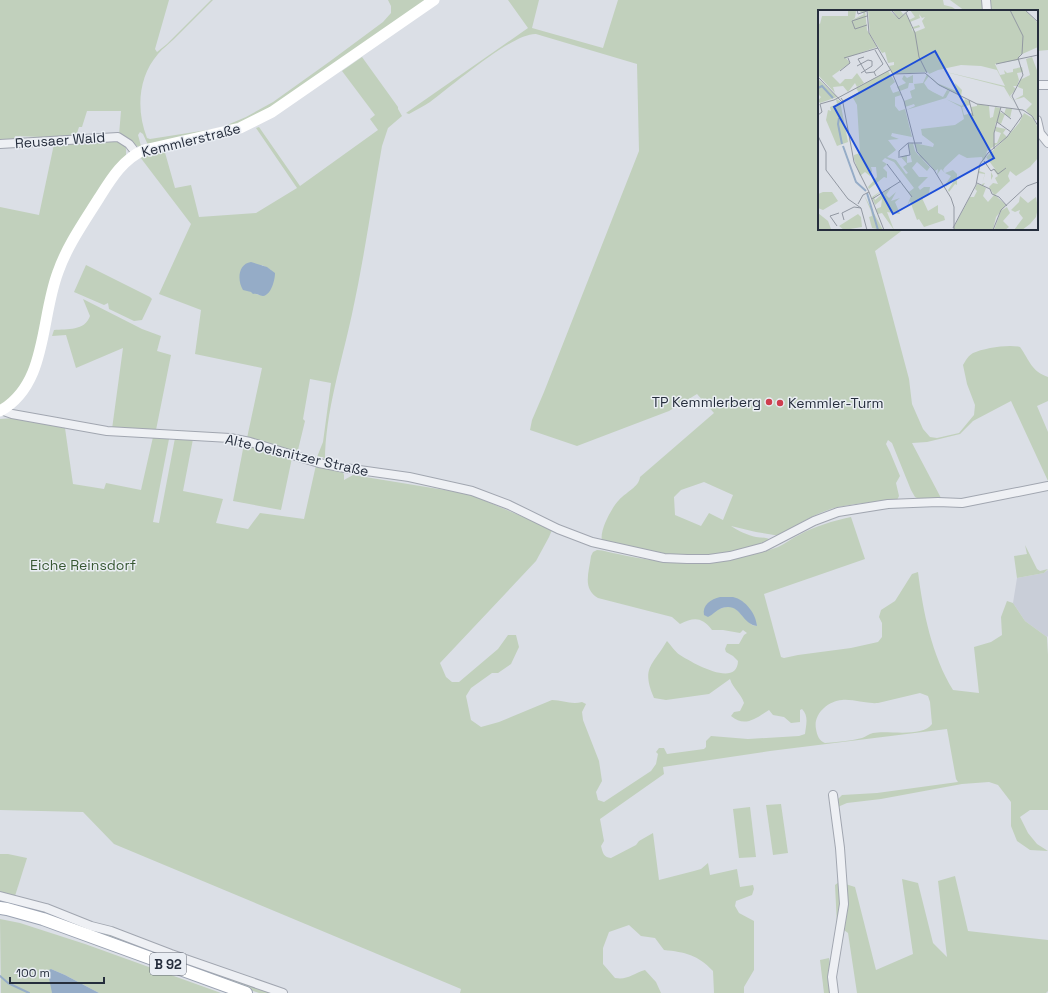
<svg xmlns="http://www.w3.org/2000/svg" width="1048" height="993" font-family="'Space Grotesk',sans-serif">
<rect width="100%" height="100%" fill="#dbdfe6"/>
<!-- built -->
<path fill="#c9ced8" d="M1048,570V636L1047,637L1025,621L1013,603L1017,578L1044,573Z"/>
<!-- green -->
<g fill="#c1d0bc" fill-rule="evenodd">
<path d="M0,0H169L155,49L157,52L167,44L211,0H213C200,13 187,26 174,39C169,44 163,48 158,54C138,77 136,110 147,138L150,139L220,128L246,117L273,102L329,62L383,22L391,13V6L388,0H430L284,101L238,126L148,145L143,134L140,132L138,135L141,146L139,147L119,135L121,111H87L82,127H79L77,133L70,139L47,140L41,137L15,136L14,142L0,143Z"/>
<path d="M508,0H539L532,28L603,48L618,0H943L944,5L952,7L958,11H819V229H904L875,251L909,379L912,404L923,429L930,437L937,438L959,433L974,415L975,405L967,384L963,365C966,360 968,356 973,353C984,348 1009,344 1020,347C1030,361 1031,371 1048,377V401L1037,406L1048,432V481L1011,401L973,421L960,434L927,442L912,443L941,498H917L915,497L911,490L892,443L888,440L886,444L890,452L900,476L896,483L899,496L897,500C878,502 857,503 838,507C820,511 795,525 780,536L756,532L731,526C738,531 748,535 756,537C762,538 767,537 772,541L727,555L667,556L603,543C597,534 612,507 619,500C626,492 639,487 640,477L714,413L697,394L669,411L577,446L530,430L532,420L544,392L639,151L637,64L536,34C512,33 452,86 430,102C424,106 416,110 409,114L406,113L528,28ZM704,482L733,495L723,520L709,513L701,526L675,515L674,497L681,490Z"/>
<path d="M950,0H982V11H965Z"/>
<path d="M990,0H1048V50L1037,51V11H991Z"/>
<path d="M362,57L398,107V109L402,116L388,128L382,146C372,202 364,259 352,314C342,361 325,413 325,461L323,457H317L323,442L331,383L310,379L303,419L305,421L297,454L247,438L262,368L195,354L201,310L159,294L191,224L140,157L164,149L175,188L191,185L199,217L256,213L297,188L256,128L259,127L300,186L378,130L370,119L375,115L342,71ZM262,265L271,270L259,295L247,290Z"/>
<path d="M116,140L126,146V155L60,259L26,384L0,407V207L39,215L54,144Z"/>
<path d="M86,265L150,297L152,299L142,320L134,321L109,309L108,303L104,305L74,292Z"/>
<path d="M83,299L142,329L161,336L157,351L171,355L156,430L112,429L123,348L76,368L66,335L52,336L54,330C67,329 85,331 90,316Z"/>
<path d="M14,418L65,428L73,484L104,489L106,483L141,490L153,437H166L169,439L153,522L159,523L175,438L193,439L183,491L223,499L216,523L248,529L260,513L304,519L316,465L342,470L344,475V480L353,475L469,494L528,519L552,530L549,537L536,561L440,663L446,677L452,682H459L498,649L508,635H516L519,647L511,664L498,673H492L471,688L466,696L471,720L481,727L499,722L552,700C563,700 571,705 582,702L586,704L582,712L583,720L599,761L602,781L596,792L598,800L604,802L651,771L656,764L658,754L656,752L659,748H664L667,754L704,749L706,747V741L711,736L748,739L799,736L805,734C806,725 809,716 802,709L800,710V722L791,723L784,717L773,715L769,710C756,718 745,728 731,716L734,712L740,711L744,703C741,693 733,689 730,679L709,694L666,700L654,698C641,668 652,666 667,641C671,645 675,652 680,655C691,662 737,689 738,661L733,656L726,652L725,649L727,644H739L744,635L747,633L743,630L740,633L723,630H712C702,617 694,617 680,624L672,617L598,598C582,588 589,573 591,556L593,552L597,550C604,550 611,553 618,554C655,562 693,566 730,560C744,557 765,552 778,547C785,544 792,538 799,535C815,526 833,521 851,517L865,559L764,594L781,657L784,658L798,655L851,648L878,642L882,637V623L879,617L881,610L895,601L912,574L918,572C923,612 932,656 953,690L979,693L974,647L991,642L1002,635L1001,617L1007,601L1013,603L1025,621L1047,637L1048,655V810H1030L1020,817L1028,833L1037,844L1048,851L1030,850L1017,841L1011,826V802L998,785L989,782L962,784L881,799L847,803L840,806L837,809L836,801L842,795L877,793L958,782L956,779L947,729L770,751L663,767L664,774L600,819L604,841L601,846C603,853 603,857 611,858L636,845L639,841L653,833L659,880L694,871L701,869L708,863L710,875L737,869L740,887L753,885L754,889L752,895L736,901L735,906L739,913L754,921V970L744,987V993H714L713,971C698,955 685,952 664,950L655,938L641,936L629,925L609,932L603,948V964L615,978C628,980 632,974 645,970L656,982L661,993H460L461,989L114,844L83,812L0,810V419ZM720,597C746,598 744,605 757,626L752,625L734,607L729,606L719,609ZM920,693L928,696L930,702L932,724C922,738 888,730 873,733C869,734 865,737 862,738C850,741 837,742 825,743C819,741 817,735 816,729C813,714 828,701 842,700C854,699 866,704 878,703C892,700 906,696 920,693Z"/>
<path d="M244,444L292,458L281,510L233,501Z"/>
<path d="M1025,545L1037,569L1040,571L1048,569L1044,573L1017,578L1014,556L1027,554Z"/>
<path d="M781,804L788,853L773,855L766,805Z"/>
<path d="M750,807L756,857L739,858L733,809Z"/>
<path d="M0,854H8L27,858L15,896L0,893Z"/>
<path d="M955,876L968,931L1048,940V991L1046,993H857L848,933L837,925L835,885L839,882L855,887L876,970L913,954L902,879L918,883L933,943L947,957L938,881Z"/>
<path d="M0,919L20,923L85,944L221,993H99L65,975L51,969L52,993H1Z"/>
<path d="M102,932L110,933L280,993H259L98,935Z"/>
<path d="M829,958L834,993H824L820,960Z"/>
</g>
<!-- water -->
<g fill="#95acc7">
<path d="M251,262L267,267L275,273C275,280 271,295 263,296C259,296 257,293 253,294L251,292L243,290C237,280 238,264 251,262Z"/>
<path d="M720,597C724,597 729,597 733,597C746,600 756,614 757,626C741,624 741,602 722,608C716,610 713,615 708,617L704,615C702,605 711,599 720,597Z"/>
<path d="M51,969L65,975L99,993H52L48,973L49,970Z"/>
</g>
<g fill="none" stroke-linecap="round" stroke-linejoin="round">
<!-- stream -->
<path stroke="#95acc7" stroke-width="2" d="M0,976L8,983L29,993"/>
<defs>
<g id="street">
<path d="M986,0L987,11"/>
<path d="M1037,85H1048"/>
<path d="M1037,120L1040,133L1048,143"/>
<path d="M0,144L118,137L129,144L136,153"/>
<path d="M1,410L12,414L107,431L230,438L250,442L319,463L345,468L409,477L472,491L509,505L558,529L592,542L664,558L687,559H709L730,556L764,547L814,521L838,512L888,504L938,502L962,503L1048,486"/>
<path d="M833,795L840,848L844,904L832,977L834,993"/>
<path d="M0,896L46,908L91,926L111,931L171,954L283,993"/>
</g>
<path id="primary" d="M0,908L7,909L43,919L246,993"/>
</defs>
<!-- street casing -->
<use href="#street" stroke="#a1a6b0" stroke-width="10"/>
<!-- primary casing -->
<use href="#primary" stroke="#9ba3b2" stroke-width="14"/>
<!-- street -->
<use href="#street" stroke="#eef0f4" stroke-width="8"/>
<!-- secondary -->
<path stroke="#fff" stroke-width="11" d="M0,411C48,384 40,319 58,272C67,246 84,222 99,198C111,179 123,159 144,150L240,128L272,112L434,0"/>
<!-- primary -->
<use href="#primary" stroke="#fff" stroke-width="12"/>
</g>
<!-- markers -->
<g fill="#ce3d4e" stroke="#eaeef4" stroke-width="1.5">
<circle cx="769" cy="402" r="4"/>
<circle cx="780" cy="403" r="4"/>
</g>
<g text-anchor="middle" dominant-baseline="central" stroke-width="3" stroke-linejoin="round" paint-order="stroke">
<!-- shield labels -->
<rect fill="#eaeef4" stroke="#606773" stroke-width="1" x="150" y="953" width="36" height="22" rx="3"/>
<g font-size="13" font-weight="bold" fill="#252d3c">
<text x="168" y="964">B 92</text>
</g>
<!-- street labels -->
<g font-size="14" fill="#252d3c" stroke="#eaeef4">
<text transform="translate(60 140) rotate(-4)">Reusaer Wald</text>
<text transform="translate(191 140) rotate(-14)">Kemmlerstraße</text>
<text transform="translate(297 455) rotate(13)">Alte Oelsnitzer Straße</text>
</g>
<!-- poi labels -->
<g font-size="14" fill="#252d3c" stroke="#eaeef4" text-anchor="end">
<text x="761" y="402">TP Kemmlerberg</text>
<text x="788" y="403" text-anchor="start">Kemmler-Turm</text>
</g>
<!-- park labels -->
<g font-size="14" fill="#385833" stroke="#eaeef4">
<text x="83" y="565">Eiche Reinsdorf</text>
</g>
</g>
<!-- overview -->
<g transform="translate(818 10)">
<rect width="220" height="220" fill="#dbdfe6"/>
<path d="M30,0L38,1L37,8L34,10L46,4L40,0H47L49,20L59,37L28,48L32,53L14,66L22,74L27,69H34L39,63L46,73L39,77L37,73L30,82L25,76L15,77L17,83L0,65V13L2,14L4,6H30ZM50,0H71L81,9L75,1L82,0L85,4L90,0L84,6L88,4L91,10L97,7L92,0H207L220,13V37L202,45L200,50L177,54L182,65L187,64L186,60L189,63L195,62V59L204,57L205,62L199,63L201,70L199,76H195L198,79L192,86L197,93L192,87L186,77L120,60L111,64L119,73L138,81L137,73L144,80L143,86L119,74L111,64L110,62L75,64L71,56L76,55V52L70,53L67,42L64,43L52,24ZM101,4L104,8L107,7L104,11L107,18L97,22L95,19L102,17L101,15L95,17V22L92,12L102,8ZM143,55L163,56L179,60L187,76L120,60ZM214,47L220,63V110H217L208,100L214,94L206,87L196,90L205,85V79L200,77L202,70L212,65L208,49ZM70,61L77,72L72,76L73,79L75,83L81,81L83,85L77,87V96L81,101L87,99L94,127L74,123L73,126L81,129L70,130L78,140L69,147L78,150L88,164L90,163L85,157L89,154L83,147L89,145V153L94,152L90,134L95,133L97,141L102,147L96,133L115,137L116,134L104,125L103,119L137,115L146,109L143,97L128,89L144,96L147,89L151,91L152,95L144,97L146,105L154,103L153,97L159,96V94L171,96L172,108L175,107L177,97L182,98V102L186,104L188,98L194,99L192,108L187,104L183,114L178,112L176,123V133H179L183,123L177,121L178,117L188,119L185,123L189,127L201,113L206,103L216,109L220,119V148L212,157L198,166L192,161L190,166L192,171L177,185L188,195L178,207L175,220H136V217L152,187H156L159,181L157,179L159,174L164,175V174L167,164L160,163L161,161L167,163L164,174L167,173L165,176L168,178L165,186L170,192L176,185L171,177L175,173L180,174L177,168L180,166L176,160L173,162L175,166L173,170V162L177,159L168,147L188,128L169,141L167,149L165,151L164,147L149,148L141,144L127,157L125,160L127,163L135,160L139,164V175L137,174L131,182L130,180L136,171L134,170L128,177L127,175L133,166L127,163L123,159L119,165L120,159L117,161L112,155L103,148L112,157L109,161L99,152L94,158L101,167H110L100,177L102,180L106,177H112L111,183L104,188L110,201L120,195V203L126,206L127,210L106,217L101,209L99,210L92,191L89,196L93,186L82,172L91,182L96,178L76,152L67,148L64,151L69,154L65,158L69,162V168L66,167L51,179L50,177L59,167L58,157H53L54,161L52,166L47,162L42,166L36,149V145L42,143L39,95L34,86L41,83L38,78ZM109,64L111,66L106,73L110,79L115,82L118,74L115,82L125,87L129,80L132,81L128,88L88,100L97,96L96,94L87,97L86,91L94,88L92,81L97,79L96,74L105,73ZM86,65L89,68L95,65V73H91L90,78L82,81L79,77L88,73L84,69ZM0,69L19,87L2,93L0,91L3,87L0,84ZM18,89L22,91L30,132L19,136L8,110L10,100L13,101L12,97L19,94ZM74,176L68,185L71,188L78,182L73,191L82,188L77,192L82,204L69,202L76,220L64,203L60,204L58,199L63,197L64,189L57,195L54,187L66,179L56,187L57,190ZM5,182H14L20,191L5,200L0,198V184ZM46,185L65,220L54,218L51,207L54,206L53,201ZM202,186L210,193L218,187L220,198L218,207L212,214L204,220H196L205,208L201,203L202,200L197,202L193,200L201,192ZM189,197L192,203L185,211L191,217L187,220H176L183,201ZM0,203L10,211L13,219L17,220H0ZM40,204L43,207L44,217L26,220L21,216Z" fill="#c1d0bc" fill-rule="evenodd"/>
<path fill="none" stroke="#95acc7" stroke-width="2" d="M0,78L4,76L15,88M21,108L20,114L24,134M25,136L38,172L48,181M49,183L60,220"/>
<path fill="none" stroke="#9298a2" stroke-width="1" d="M39,0L40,4L49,1M49,0L51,23L75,64L107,63L121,75L159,94L205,100L214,106L220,116M73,0L81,9L91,0M207,0L220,12M88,3L97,23L101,47L109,63M49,15L37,19L34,11L49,6M57,40L65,54L56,62L58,66M46,47L40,49L48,63L56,62M26,48L60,38M178,54L220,45M39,56L50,50L54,51V56L43,63M22,61L32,53L30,48M75,65L86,91L99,142L116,160L133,188L136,197V220M0,67L25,93L36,152L51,182L66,220M23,88L25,91L41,83M151,90L155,106M183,101L193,109M0,105L4,102L2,94L16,90L72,60M179,112L193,122M0,126L8,142V160L30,189L43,198L49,220M176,139V123L183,97M82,147L92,145L90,133H104M81,148V141L90,133M166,151L173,161L176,159L180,164L188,158M69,154L94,187M159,173L172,179L174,184L181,187L189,196M54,189L83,171M40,194L45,185L51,182M26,210L24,203L36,197L43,198M19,216L12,206L21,203M135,218L158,175L162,154L170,143L189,127L204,106L194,86L205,65L200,48L204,44L205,26L192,0M175,220L183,200L209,176L220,172"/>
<path fill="#1d4ed8" fill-opacity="0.15" stroke="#1d4ed8" stroke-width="2" d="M117,41L176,148L75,204L16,97Z"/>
<rect width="220" height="220" fill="none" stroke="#252d3c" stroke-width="2"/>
</g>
<!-- scale -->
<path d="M10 977v6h94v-6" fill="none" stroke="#252d3c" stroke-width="2"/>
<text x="16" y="977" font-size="12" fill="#252d3c" stroke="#eaeef4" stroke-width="3" paint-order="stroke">100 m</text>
</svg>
